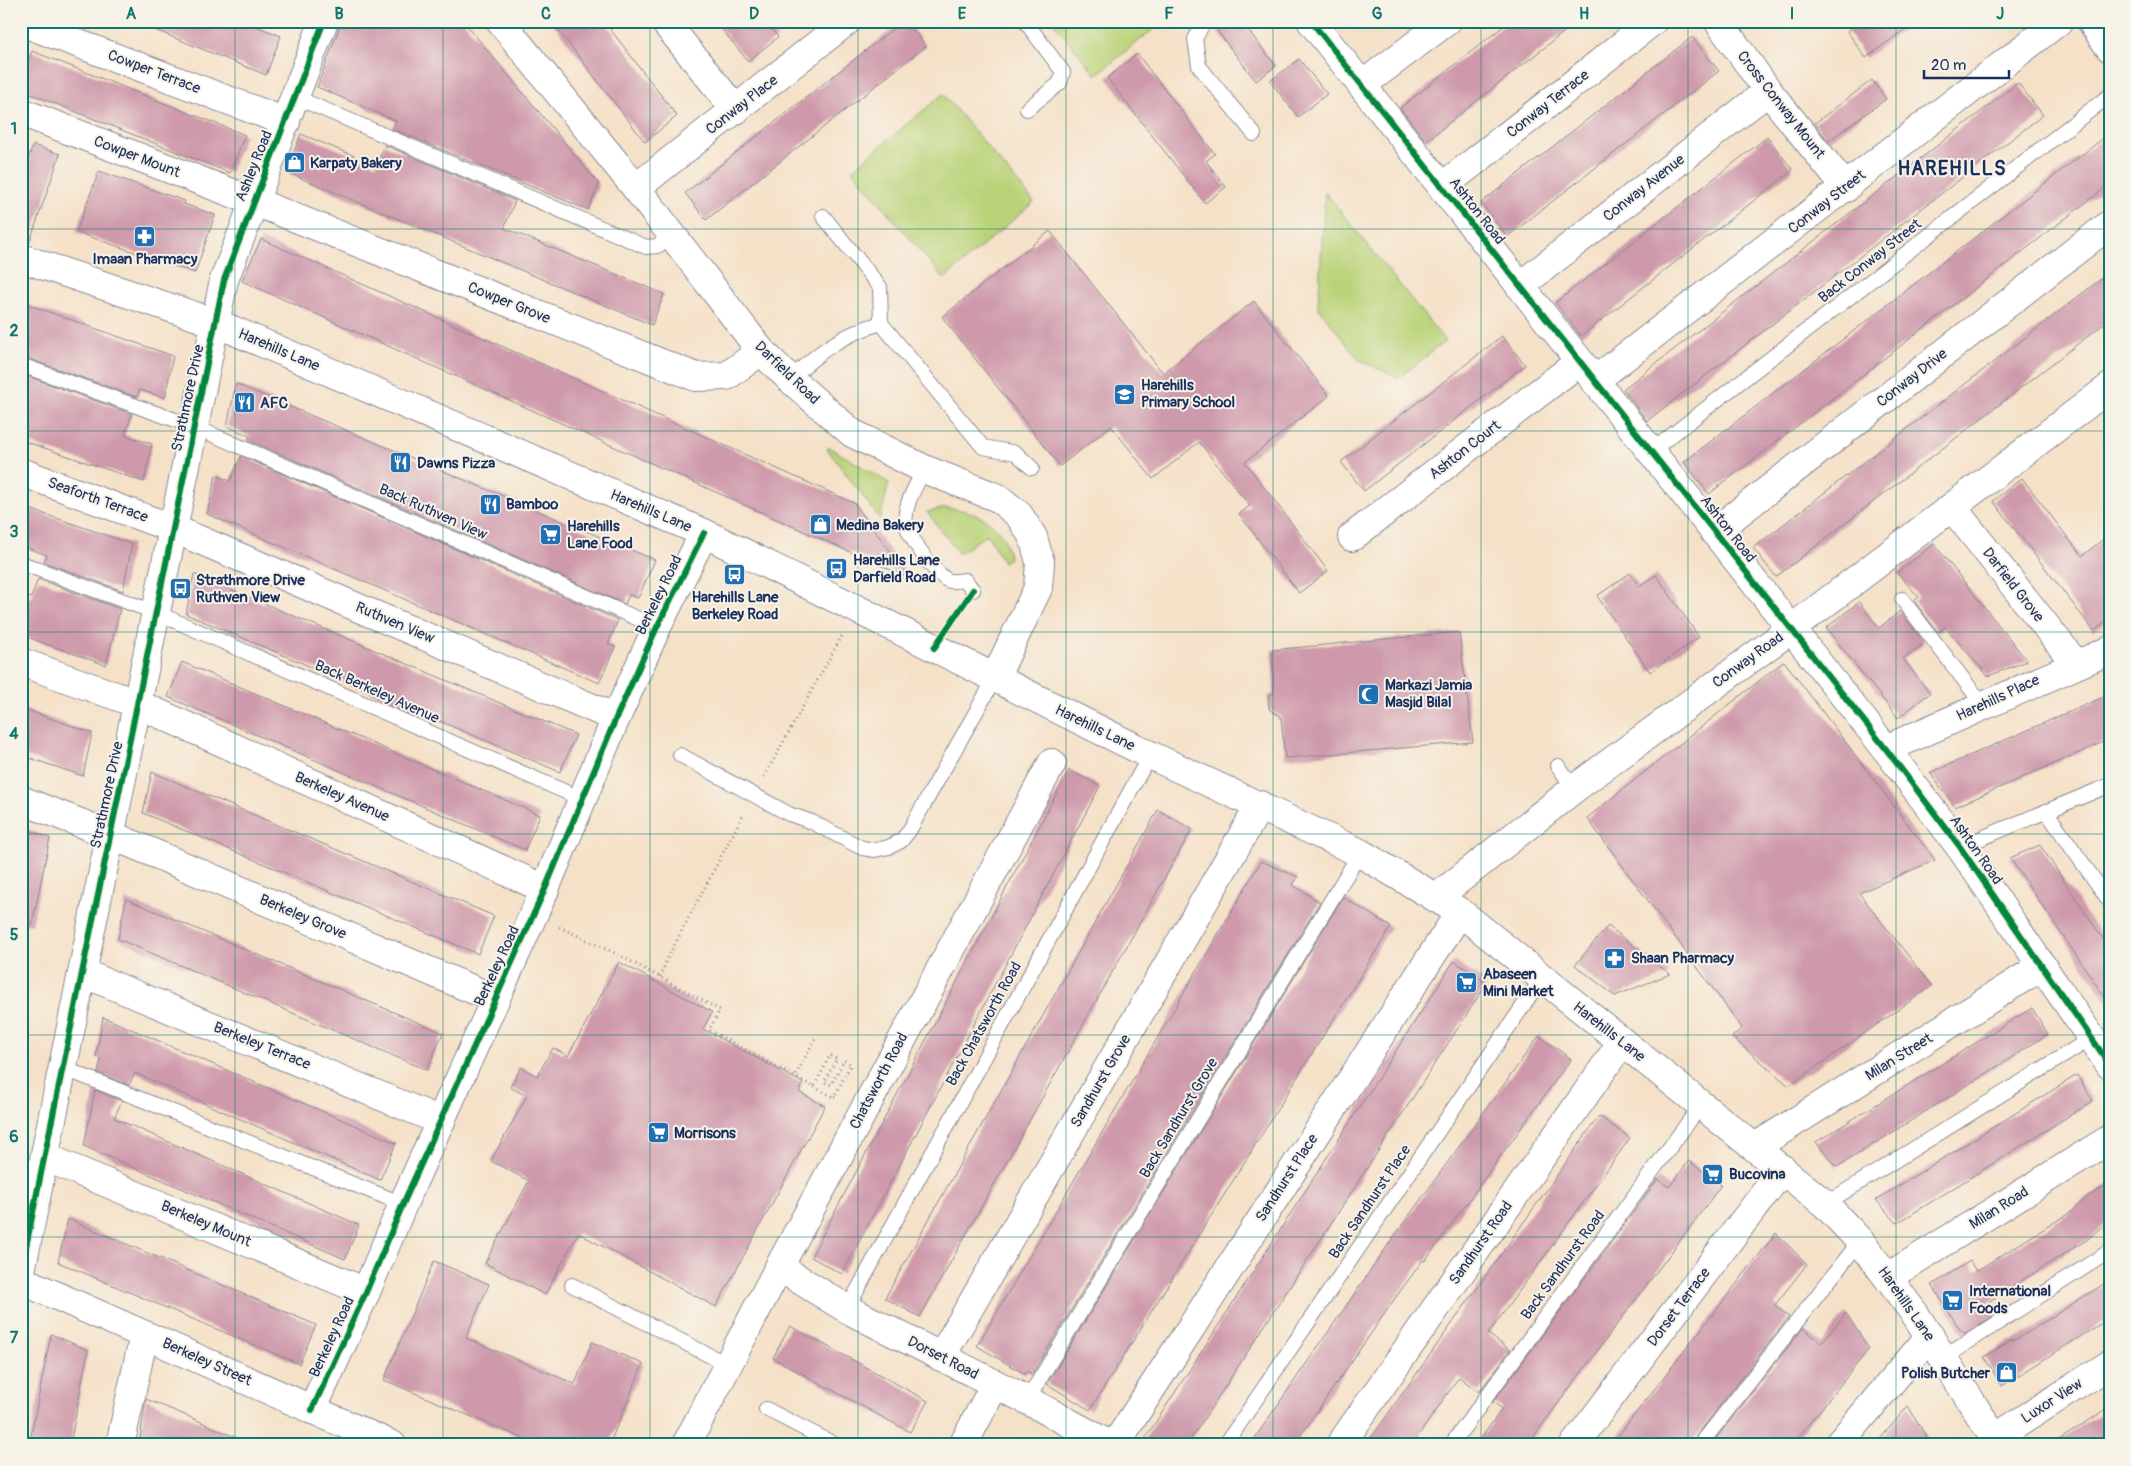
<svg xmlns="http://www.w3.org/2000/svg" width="2131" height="1466" font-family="Pangolin,sans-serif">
<rect width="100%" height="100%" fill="#f7f3e8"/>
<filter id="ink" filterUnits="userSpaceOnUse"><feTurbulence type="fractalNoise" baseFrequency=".02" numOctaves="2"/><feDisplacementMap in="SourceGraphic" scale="10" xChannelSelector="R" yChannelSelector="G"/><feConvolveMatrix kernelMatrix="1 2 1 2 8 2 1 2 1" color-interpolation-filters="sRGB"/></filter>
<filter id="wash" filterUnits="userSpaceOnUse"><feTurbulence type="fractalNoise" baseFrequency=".0096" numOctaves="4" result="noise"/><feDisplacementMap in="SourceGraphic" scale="20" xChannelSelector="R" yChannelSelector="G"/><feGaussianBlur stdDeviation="1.12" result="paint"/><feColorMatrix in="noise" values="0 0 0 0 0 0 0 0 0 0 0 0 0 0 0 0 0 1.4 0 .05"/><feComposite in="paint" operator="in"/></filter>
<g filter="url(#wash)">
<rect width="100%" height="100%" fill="#f5e1c8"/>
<!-- green -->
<g fill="#bad378" stroke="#6a816b">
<path d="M1052,21H1164L1096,75Z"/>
<path d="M943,94L1034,202L944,279L852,170Z"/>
<path d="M1325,192L1445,341L1399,378L1359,360L1318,307Z"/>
<path d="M829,447L889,483L880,519L827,449Z"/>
<path d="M946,508C976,510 1006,524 1009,558L1003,562L987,534L959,554L927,512Z"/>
</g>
<g id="blocks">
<!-- building -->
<g fill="#ce99aa">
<path d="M133,21H243L281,36L266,75Z"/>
<path d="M342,21H463L599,184L588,210L392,129L396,121L317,87Z"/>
<path d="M551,21H604L677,116L645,142Z"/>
<path d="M715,21H765L778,37L748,61Z"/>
<path d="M903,21H906L926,46L706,220L685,193Z"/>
<path d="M1229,21H1241L1276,66L1256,81L1217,31Z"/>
<path d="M1510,21H1578L1426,141L1400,108Z"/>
<path d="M1860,21H1916L1866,58L1847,31Z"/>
<path d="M1692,37L1719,71L1507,237L1481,203Z"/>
<path d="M32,51L245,135L230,173L21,90V79Z"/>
<path d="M1137,54L1215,154L1206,161L1226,187L1205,203L1107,78Z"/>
<path d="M1299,59L1327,94L1298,117L1270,81Z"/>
<path d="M1872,80L1886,99L1828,141L1815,123Z"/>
<path d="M2018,83L2043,115L1647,421L1623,389Z"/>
<path d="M2110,133V184L1709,494L1684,462Z"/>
<path d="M301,134L376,165L385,145L515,201L504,228L664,294L652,325L286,172Z"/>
<path d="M1767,137L1793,170L1581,336L1555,303Z"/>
<path d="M33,145L60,154L29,244L21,243V163L26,165Z"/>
<path d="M99,171L185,201L184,204L215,215L195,273L76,232Z"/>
<path d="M1050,231L1163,373L1254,301L1329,396L1245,462L1328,571L1299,593L1239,514L1250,506L1199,442L1153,479L1111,426L1060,466L942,317Z"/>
<path d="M261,239L854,503L911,579L242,281Z"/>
<path d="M2110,272V319L1776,577L1753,548Z"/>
<path d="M21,302L173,356L165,398L140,390L137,397L21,356Z"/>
<path d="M1502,336L1525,365L1364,491L1341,462Z"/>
<path d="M21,374L132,414L125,435L152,444L144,482L21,440Z"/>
<path d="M236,384L655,560L638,598L629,595L625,604L248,440L250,436L227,426Z"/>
<path d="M241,456L618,620L608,644L615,647L599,683L207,514L216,475L230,481Z"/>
<path d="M2022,478L2082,556L2110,534V619L2094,631L1993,501Z"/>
<path d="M21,506L132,544L123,591L44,562L47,555L21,546Z"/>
<path d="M1934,544L2005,633L2027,661L1988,676L1945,627L1938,632L1914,601L1919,597L1897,573Z"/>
<path d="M1630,573L1639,586L1656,575L1699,637L1650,672L1597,596Z"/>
<path d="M194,574L576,735L560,772L186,614Z"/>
<path d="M38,579L120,609L106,665L21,635V595L31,598Z"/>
<path d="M1859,602L1879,628L1900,611L1924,643L1903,659L1930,693L1898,718L1826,628Z"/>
<path d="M1459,632L1473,742L1285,758L1281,717L1269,709L1268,696L1274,693L1272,650Z"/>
<path d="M1784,661L1935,860L1859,893L1932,986L1789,1086L1732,1037L1742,1028L1587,818Z"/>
<path d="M182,662L540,815L525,850L168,697Z"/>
<path d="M2110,694V739L2010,783L1955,807L1930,773Z"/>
<path d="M21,708L92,733L83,776L21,755Z"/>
<path d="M1069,770L1100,786L842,1274L811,1257Z"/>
<path d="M152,772L494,916L478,954L143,813Z"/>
<path d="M1158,810L1192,829L920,1317L885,1298Z"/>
<path d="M21,827L50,838L32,925L21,924Z"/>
<path d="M2040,845L2110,949V1005L2010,858Z"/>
<path d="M1261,861L1298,877L1293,885L1320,902L1032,1374L1027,1371L1025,1374L977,1346Z"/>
<path d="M1343,897L1391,927L1090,1410L1047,1384Z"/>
<path d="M126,899L443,1033L427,1070L118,939Z"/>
<path d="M1608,926L1670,974L1615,996L1575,965Z"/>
<path d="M1454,961L1487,983L1386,1139L1187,1445H1141Z"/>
<path d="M619,962L712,1012L703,1029L803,1083L799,1092L825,1106L716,1307L578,1233L545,1295L485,1263L529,1181L491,1161L527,1096L510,1087L521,1067L537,1076L553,1048L568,1056Z"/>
<path d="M2032,1008L2048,1034L2003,1063L1837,1167L1816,1142Z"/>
<path d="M103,1017L396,1143L380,1180L135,1073L129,1085L98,1073L101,1059L96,1057Z"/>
<path d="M1539,1036L1571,1059L1425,1261L1423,1260L1396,1297L1294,1445H1250L1393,1238Z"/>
<path d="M2077,1075L2093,1101L1928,1204L1897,1223L1876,1200Z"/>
<path d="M95,1090L122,1101L114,1118L359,1225L345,1259L84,1146Z"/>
<path d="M1599,1116L1630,1138L1488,1334L1510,1350L1479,1392L1459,1377L1412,1445H1366Z"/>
<path d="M1689,1161L1721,1185L1708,1203L1527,1445H1476L1502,1409L1493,1402L1658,1179L1669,1187Z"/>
<path d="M2110,1183V1219L2088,1239L1988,1302L1996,1314L1966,1333L1961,1331L1932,1285L1970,1261L1976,1271L2071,1212L2087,1197Z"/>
<path d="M68,1219L316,1325L299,1364L58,1262Z"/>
<path d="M1776,1233L1807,1264L1775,1305L1789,1317L1693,1440L1691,1445H1611Z"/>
<path d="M434,1261L489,1284L466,1338L575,1384L592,1342L643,1364L609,1445H539L384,1380Z"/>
<path d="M2110,1280V1318L2002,1386L1984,1357L2012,1340L2013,1341L2022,1336Z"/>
<path d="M1846,1313L1869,1349L1792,1445H1711L1803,1328L1821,1343Z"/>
<path d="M790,1326L928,1401L910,1432L773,1358Z"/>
<path d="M51,1334L88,1350L70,1445H29Z"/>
<path d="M146,1399L192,1418L253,1445H155L140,1439Z"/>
<path d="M1908,1406L1931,1445H1875Z"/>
<path d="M2110,1407V1445H2051Z"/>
</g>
</g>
</g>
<g filter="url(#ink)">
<use href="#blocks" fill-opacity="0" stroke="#888893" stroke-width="1"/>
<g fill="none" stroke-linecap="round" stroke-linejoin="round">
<defs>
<g id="service">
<path d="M1025,21L1063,72L1060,83L1027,109"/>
<path d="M1204,21L1195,39L1199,66L1254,134"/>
<path d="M295,97L646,247L657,246L673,236"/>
<path d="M823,216L880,287L881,323L983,447L1016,453L1032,468"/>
<path d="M21,365L195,427L657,627"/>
<path d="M790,379C820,351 841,335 881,323"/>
<path d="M1650,452L2110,95"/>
<path d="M924,469C917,485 903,505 906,523C908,536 937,578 950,581C954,582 961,580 965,580L973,590"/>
<path d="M21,563L157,613L584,800"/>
<path d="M1902,599L1983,705"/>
<path d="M680,755L789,814L812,822L862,848L875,850L889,847L901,841L909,831L995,678"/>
<path d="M1558,766L1574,789"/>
<path d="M2046,811L2110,902"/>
<path d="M1960,847L2110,785"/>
<path d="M63,1068L403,1204"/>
<path d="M1825,1204L2092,1038"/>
<path d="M572,1285L728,1365"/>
<path d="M847,1309L1150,755"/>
<path d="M1943,1358L2110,1251"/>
<path d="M1027,1400L1360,853"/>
<path d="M766,1409L836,1445"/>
<path d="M1225,1445L1542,978"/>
<path d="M1451,1445L1701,1105"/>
<path d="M1700,1445L1860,1241"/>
</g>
<g id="minor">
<path d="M500,21L636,188L761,351L790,379L852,433L924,469L998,498L1019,515L1033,537L1040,562L1038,588L995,678"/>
<path d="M664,21L736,110"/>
<path d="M1311,21L1886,749L1960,847L2110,1065"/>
<path d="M1718,21L1768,91L1846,188"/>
<path d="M21,22L286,122"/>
<path d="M1362,85L1447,21"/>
<path d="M21,112L253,201L696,377L727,376L761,351"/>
<path d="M1442,187L1653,21"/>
<path d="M636,188L847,21"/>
<path d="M1520,286L1768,91"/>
<path d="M1594,381L2059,21"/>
<path d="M21,472L174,529L616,718"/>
<path d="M1952,507L2075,663"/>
<path d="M1714,532L2110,224"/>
<path d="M1352,537L1579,362"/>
<path d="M21,662L138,704L545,889"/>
<path d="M1886,749L2110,650"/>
<path d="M21,800L111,835L495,999"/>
<path d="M1436,898L1574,789L1791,629L2110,387"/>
<path d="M83,973L441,1121"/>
<path d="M1755,1147L2042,966"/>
<path d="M45,1157L366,1292"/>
<path d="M779,1267L847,1309L1027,1400L1110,1445"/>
<path d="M1888,1277L2110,1139"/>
<path d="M21,1280L392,1445"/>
<path d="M941,1357L1260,805"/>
<path d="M312,1410L366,1292L403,1204L545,889L616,718L657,627L704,533"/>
<path d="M1995,1438L2110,1364"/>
<path d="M120,1445L144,1335"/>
<path d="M686,1445L779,1267L1052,763"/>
<path d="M963,1445L995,1384"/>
<path d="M1115,1445L1460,912"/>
<path d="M1340,1445L1622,1042"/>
<path d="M1574,1445L1783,1169"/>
<path d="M1838,1445L1930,1336"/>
</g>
<g id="tertiary">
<path d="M2091,21L2110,48"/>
<path d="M21,1271L224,280L324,21"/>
</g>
<path id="secondary" d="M21,258L216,323L704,533L1150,755L1360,853L1460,912L1825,1204L1860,1241L1915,1314L1999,1445"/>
</defs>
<!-- service casing -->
<use href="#service" stroke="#888893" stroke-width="16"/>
<!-- minor casing -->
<use href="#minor" stroke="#888893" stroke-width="30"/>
<!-- tertiary casing -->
<use href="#tertiary" stroke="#888893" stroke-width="30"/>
<!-- secondary casing -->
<use href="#secondary" stroke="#888893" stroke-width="30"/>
<!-- path -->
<g stroke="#888893" stroke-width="3" stroke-dasharray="1 4" stroke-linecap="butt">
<path d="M764,777L843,634"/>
<path d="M559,927L621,956L720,1010L709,1030L814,1087L830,1055L837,1059L824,1082L831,1085L844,1060L851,1064L834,1097L838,1099"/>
<path d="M660,977L667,959L744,813"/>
<path d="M796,1075L816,1037"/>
<path d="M814,1087L834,1097"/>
</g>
<!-- service -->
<use href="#service" stroke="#fff" stroke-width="14"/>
<!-- minor -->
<use href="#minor" stroke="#fff" stroke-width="28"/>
<!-- tertiary -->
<use href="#tertiary" stroke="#fff" stroke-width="28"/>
<!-- secondary -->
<use href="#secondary" stroke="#fff" stroke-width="28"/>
<defs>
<g id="cycleway">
<path d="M1311,21L1886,749L1960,847L2110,1065"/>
<path d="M934,648L973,590"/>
<path d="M21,1271L224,280L324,21"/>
<path d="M312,1410L366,1292L403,1204L545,889L616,718L657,627L704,533"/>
</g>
</defs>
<!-- cycleway casing -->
<use href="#cycleway" stroke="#f7f3e8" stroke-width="9"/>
<!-- cycleway -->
<use href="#cycleway" stroke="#00873e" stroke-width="6"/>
</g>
</g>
<!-- grid -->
<path fill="none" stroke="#0f766e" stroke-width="1" stroke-opacity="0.55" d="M235,21V1445M443,21V1445M650,21V1445M858,21V1445M1066,21V1445M1273,21V1445M1481,21V1445M1688,21V1445M1896,21V1445M21,229H2110M21,431H2110M21,632H2110M21,834H2110M21,1035H2110M21,1237H2110"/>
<!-- icons -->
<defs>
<symbol id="shop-square" viewBox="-11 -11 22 22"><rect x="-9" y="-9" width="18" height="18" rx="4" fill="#1f6fb2" stroke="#f7f3e8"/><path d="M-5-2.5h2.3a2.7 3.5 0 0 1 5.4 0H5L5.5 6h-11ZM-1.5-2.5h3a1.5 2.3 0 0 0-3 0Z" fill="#fff"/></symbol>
<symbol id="pharmacy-square" viewBox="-11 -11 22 22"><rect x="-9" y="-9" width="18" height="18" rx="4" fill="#1f6fb2" stroke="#f7f3e8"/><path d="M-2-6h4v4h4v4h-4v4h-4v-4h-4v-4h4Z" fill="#fff"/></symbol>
<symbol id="school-square" viewBox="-11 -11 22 22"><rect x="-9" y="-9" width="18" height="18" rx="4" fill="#1f6fb2" stroke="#f7f3e8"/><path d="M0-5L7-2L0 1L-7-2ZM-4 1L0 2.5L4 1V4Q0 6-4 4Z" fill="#fff"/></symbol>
<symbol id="restaurant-square" viewBox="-11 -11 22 22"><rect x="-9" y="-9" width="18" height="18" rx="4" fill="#1f6fb2" stroke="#f7f3e8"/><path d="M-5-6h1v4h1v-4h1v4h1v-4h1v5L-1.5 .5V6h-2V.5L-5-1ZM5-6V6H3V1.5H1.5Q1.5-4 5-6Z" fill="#fff"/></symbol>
<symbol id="supermarket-square" viewBox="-11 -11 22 22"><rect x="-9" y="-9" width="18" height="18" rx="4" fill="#1f6fb2" stroke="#f7f3e8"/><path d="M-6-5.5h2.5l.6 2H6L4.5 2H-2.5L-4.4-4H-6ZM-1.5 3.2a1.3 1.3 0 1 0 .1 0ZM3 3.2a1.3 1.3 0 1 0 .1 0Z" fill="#fff"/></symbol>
<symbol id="bus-square" viewBox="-11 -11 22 22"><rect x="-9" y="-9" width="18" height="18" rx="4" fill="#1f6fb2" stroke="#f7f3e8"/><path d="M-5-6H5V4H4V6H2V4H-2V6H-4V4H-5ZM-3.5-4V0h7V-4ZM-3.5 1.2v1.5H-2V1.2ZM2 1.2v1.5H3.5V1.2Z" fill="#fff"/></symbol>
<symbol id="mosque-square" viewBox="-11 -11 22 22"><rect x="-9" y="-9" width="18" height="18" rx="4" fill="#1f6fb2" stroke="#f7f3e8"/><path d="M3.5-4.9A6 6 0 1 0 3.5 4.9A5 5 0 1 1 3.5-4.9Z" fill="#fff"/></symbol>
</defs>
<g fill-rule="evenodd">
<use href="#shop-square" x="282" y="150" width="25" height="25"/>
<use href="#pharmacy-square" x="132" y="224" width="25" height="25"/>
<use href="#school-square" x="1112" y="382" width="25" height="25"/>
<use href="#restaurant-square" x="232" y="390" width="25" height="25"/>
<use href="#restaurant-square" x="388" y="450" width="25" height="25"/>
<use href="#restaurant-square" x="478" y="492" width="25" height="25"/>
<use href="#shop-square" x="808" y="512" width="25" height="25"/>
<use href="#supermarket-square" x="538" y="522" width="25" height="25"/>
<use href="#bus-square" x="824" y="556" width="25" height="25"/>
<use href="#bus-square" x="722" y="562" width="25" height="25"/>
<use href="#bus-square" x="168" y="576" width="25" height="25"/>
<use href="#mosque-square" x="1356" y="682" width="25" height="25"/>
<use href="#pharmacy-square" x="1602" y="946" width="25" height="25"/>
<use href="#supermarket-square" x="1454" y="970" width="25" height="25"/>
<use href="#supermarket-square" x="646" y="1120" width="25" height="25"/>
<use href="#supermarket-square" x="1700" y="1162" width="25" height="25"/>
<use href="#supermarket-square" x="1940" y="1288" width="25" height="25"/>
<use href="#shop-square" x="1994" y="1360" width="25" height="25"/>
</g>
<g text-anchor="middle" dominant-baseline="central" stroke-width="4" stroke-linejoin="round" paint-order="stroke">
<!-- street labels -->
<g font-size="15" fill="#1b2f5e" stroke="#f7f3e8">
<text transform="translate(154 72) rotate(21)">Cowper Terrace</text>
<text transform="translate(1548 104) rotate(-38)">Conway Terrace</text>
<text transform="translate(742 105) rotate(-38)">Conway Place</text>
<text transform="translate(1781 105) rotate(52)">Cross Conway Mount</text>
<text transform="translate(137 157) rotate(21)">Cowper Mount</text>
<text transform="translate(254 166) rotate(-68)">Ashley Road</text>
<text transform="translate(1644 188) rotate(-38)">Conway Avenue</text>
<text transform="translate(1827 202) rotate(-38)">Conway Street</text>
<text transform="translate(1477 211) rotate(52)">Ashton Road</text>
<text transform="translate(1870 261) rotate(-38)">Back Conway Street</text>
<text transform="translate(509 303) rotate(22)">Cowper Grove</text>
<text transform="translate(279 350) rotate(23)">Harehills Lane</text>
<text transform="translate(787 373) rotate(44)">Darfield Road</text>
<text transform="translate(1912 378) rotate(-38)">Conway Drive</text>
<text transform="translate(188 398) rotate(-78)">Strathmore Drive</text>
<text transform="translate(1465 450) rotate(-38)">Ashton Court</text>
<text transform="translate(98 500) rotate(20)">Seaforth Terrace</text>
<text transform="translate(651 511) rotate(23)">Harehills Lane</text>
<text transform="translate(433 512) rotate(24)">Back Ruthven View</text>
<text transform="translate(1728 529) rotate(52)">Ashton Road</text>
<text transform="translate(2013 585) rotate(52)">Darfield Grove</text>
<text transform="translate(659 595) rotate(-64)">Berkeley Road</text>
<text transform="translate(395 623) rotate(23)">Ruthven View</text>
<text transform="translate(1748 660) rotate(-36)">Conway Road</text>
<text transform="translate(377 692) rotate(24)">Back Berkeley Avenue</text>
<text transform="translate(1998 698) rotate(-25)">Harehills Place</text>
<text transform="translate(1095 728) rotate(26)">Harehills Lane</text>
<text transform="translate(107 795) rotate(-78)">Strathmore Drive</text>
<text transform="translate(342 797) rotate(24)">Berkeley Avenue</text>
<text transform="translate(1976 850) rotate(55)">Ashton Road</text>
<text transform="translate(303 917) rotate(23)">Berkeley Grove</text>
<text transform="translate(497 966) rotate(-65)">Berkeley Road</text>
<text transform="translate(984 1024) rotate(-61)">Back Chatsworth Road</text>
<text transform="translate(1609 1032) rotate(38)">Harehills Lane</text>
<text transform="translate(262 1046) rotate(22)">Berkeley Terrace</text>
<text transform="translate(1899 1057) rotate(-32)">Milan Street</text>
<text transform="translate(879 1081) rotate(-62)">Chatsworth Road</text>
<text transform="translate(1101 1081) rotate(-60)">Sandhurst Grove</text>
<text transform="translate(1179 1118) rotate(-59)">Back Sandhurst Grove</text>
<text transform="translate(1287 1178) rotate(-57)">Sandhurst Place</text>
<text transform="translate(1370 1202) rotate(-56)">Back Sandhurst Place</text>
<text transform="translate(1999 1208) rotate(-32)">Milan Road</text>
<text transform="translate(206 1224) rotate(23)">Berkeley Mount</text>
<text transform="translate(1481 1243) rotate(-55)">Sandhurst Road</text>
<text transform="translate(1563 1265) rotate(-54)">Back Sandhurst Road</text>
<text transform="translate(1906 1304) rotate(55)">Harehills Lane</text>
<text transform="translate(1679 1307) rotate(-53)">Dorset Terrace</text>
<text transform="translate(332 1337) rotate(-65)">Berkeley Road</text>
<text transform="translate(943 1358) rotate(27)">Dorset Road</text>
<text transform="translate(207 1362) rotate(24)">Berkeley Street</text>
<text transform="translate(2052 1401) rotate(-33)">Luxor View</text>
</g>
<!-- poi labels -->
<g font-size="15" font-weight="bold" fill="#1b2f5e" stroke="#f7f3e8" text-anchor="start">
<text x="310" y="163">Karpaty Bakery</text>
<text x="145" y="259" text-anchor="middle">Imaan Pharmacy</text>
<text x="1141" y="385">Harehills<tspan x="1141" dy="17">Primary School</tspan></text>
<text x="260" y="403">AFC</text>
<text x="417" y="463">Dawns Pizza</text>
<text x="506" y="504">Bamboo</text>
<text x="836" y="525">Medina Bakery</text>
<text x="567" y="526">Harehills<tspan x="567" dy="17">Lane Food</tspan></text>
<text x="853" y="560">Harehills Lane<tspan x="853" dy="17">Darfield Road</tspan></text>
<text x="196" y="580">Strathmore Drive<tspan x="196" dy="17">Ruthven View</tspan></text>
<text x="735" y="597" text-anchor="middle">Harehills Lane<tspan x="735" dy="17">Berkeley Road</tspan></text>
<text x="1385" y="685">Markazi Jamia<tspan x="1385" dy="17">Masjid Bilal</tspan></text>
<text x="1631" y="958">Shaan Pharmacy</text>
<text x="1483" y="974">Abaseen<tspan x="1483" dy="17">Mini Market</tspan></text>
<text x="674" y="1133">Morrisons</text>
<text x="1729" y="1174">Bucovina</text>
<text x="1969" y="1291">International<tspan x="1969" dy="17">Foods</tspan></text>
<text x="1990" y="1373" text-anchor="end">Polish Butcher</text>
</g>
<!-- district labels -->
<g font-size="20" font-weight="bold" letter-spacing="1" fill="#1b2f5e" stroke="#f7f3e8">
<text x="1952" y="168">HAREHILLS</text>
</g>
</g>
<!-- margin -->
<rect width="2131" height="1466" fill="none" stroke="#f7f3e8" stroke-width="55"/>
<!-- scale -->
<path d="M1924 70v8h85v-8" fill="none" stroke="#1b2f5e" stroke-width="2.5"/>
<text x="1931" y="70" font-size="15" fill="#1b2f5e" stroke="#f7f3e8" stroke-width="4" paint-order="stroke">20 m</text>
<rect x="28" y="28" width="2076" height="1410" fill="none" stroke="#0f766e" stroke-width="2"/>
<g font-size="16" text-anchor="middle" font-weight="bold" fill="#0f766e">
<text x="131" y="19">A</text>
<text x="339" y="19">B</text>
<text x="546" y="19">C</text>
<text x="754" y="19">D</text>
<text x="962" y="19">E</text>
<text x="1169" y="19">F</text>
<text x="1377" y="19">G</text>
<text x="1584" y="19">H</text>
<text x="1792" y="19">I</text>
<text x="2000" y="19">J</text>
<text x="14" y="134">1</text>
<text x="14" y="336">2</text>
<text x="14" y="537">3</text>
<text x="14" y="739">4</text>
<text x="14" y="940">5</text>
<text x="14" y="1142">6</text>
<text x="14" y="1343">7</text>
</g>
</svg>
